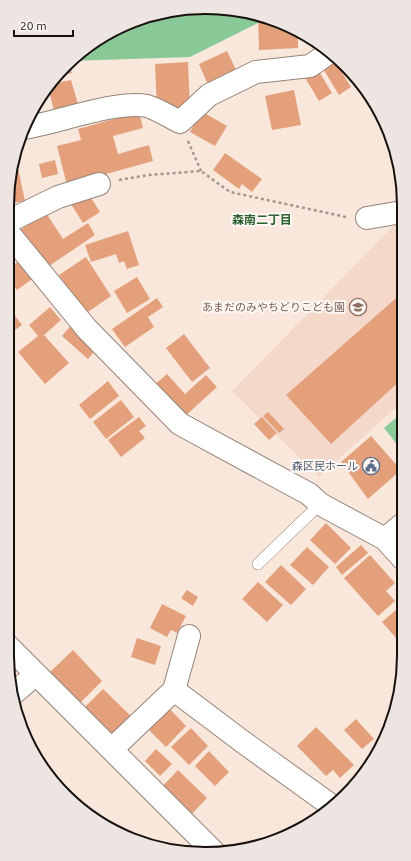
<svg xmlns="http://www.w3.org/2000/svg" width="411" height="861" viewBox="0 0 411 861" font-family="Ubuntu,'Noto Sans JP',sans-serif">
<style>
.built{fill:#f4d9cb}
.green{fill:#8bca99}
.forest{fill:#89c897}
.building{fill:#e4a07b}
.lines{fill:none;stroke-linecap:round;stroke-linejoin:round}
.lane-casing{stroke:#948379;stroke-width:12}
.street-casing{stroke:#948379;stroke-width:24}
.path{stroke:#a4968e;stroke-width:2.5;stroke-dasharray:3 3;stroke-linecap:butt}
.lane{stroke:#fff;stroke-width:11}
.street{stroke:#fff;stroke-width:22}
.labels{text-anchor:middle;stroke-width:4;stroke-linejoin:round;paint-order:stroke}
.education-label{font-size:11px;fill:#785e54;stroke:#fff7f3;text-anchor:end}
.service-label{font-size:11px;fill:#4e5e75;stroke:#fff7f3;text-anchor:end}
.neighbourhood-label{font-size:12px;font-weight:bold;fill:#2a622f;stroke:#fff7f3}
.rim{fill:none;stroke:#17110e;stroke-width:2}
</style>
<rect width="100%" height="100%" fill="#fae7dc"/>
<!-- built -->
<path class="built" d="M 402,223 L 403,401 L 319,477 L 232,391 L 395,224 Z"/>
<!-- green -->
<path class="green" d="M 403,412 L 403,452 L 384,428 Z"/>
<!-- forest -->
<path class="forest" d="M 206,7 L 266,19 L 190,57 L 71,61 L 130,22 Z"/>
<!-- building -->
<path class="building" d="M 258,18 L 282,22 L 298,31 L 298,48 L 259,50 Z
M 227,51 L 238,74 L 209,87 L 199,64 Z
M 334,60 L 351,87 L 339,95 L 322,67 Z
M 69,62 L 72,73 L 58,76 L 65,65 Z
M 188,62 L 190,108 L 157,109 L 155,64 Z
M 317,68 L 332,93 L 319,101 L 304,76 Z
M 71,80 L 78,104 L 54,111 L 49,90 L 52,84 Z
M 294,90 L 301,125 L 272,130 L 265,96 Z
M 201,111 L 227,126 L 215,146 L 190,132 Z
M 139,112 L 143,128 L 113,136 L 118,154 L 149,145 L 153,161 L 67,185 L 57,146 L 81,140 L 78,129 Z
M 225,153 L 262,179 L 252,192 L 242,184 L 239,189 L 213,170 Z
M 16,159 L 25,201 L 7,204 Z
M 55,160 L 58,174 L 42,178 L 39,164 Z
M 86,190 L 100,212 L 83,223 L 69,201 Z
M 46,213 L 63,239 L 88,223 L 95,235 L 46,268 L 20,230 Z
M 128,231 L 139,265 L 127,269 L 124,261 L 119,263 L 116,254 L 91,262 L 85,245 Z
M 86,257 L 111,296 L 85,314 L 59,275 Z
M 19,261 L 32,279 L 17,290 L 7,276 L 7,270 Z
M 137,277 L 150,299 L 127,313 L 114,291 Z
M 403,292 L 403,378 L 331,444 L 286,395 Z
M 157,298 L 163,307 L 148,317 L 154,327 L 125,347 L 112,329 Z
M 7,305 L 22,325 L 7,336 Z
M 50,307 L 61,320 L 44,335 L 69,363 L 45,384 L 18,352 L 38,336 L 29,325 Z
M 73,323 L 99,346 L 88,359 L 62,336 Z
M 184,334 L 210,368 L 192,382 L 166,348 Z
M 167,374 L 185,394 L 206,375 L 217,387 L 182,419 L 153,386 Z
M 108,381 L 119,396 L 90,419 L 79,405 Z
M 121,400 L 134,417 L 106,439 L 93,422 Z
M 268,412 L 284,429 L 279,433 L 263,416 Z
M 139,417 L 146,426 L 139,431 L 145,438 L 121,457 L 108,440 Z
M 262,417 L 277,433 L 269,440 L 254,424 Z
M 371,436 L 401,470 L 368,499 L 341,462 Z
M 326,523 L 351,548 L 335,564 L 310,540 Z
M 361,545 L 368,553 L 342,575 L 336,567 Z
M 307,547 L 329,567 L 313,585 L 290,565 Z
M 370,555 L 395,583 L 386,591 L 395,601 L 378,616 L 344,578 Z
M 281,565 L 306,589 L 291,605 L 265,582 Z
M 258,582 L 283,605 L 267,622 L 242,599 Z
M 187,590 L 198,597 L 193,606 L 181,598 Z
M 404,603 L 404,647 L 382,622 Z
M 162,604 L 186,616 L 177,633 L 171,630 L 167,637 L 150,628 Z
M 137,638 L 161,646 L 155,665 L 131,657 Z
M 73,650 L 102,681 L 80,703 L 50,672 Z
M 103,689 L 133,718 L 112,739 L 82,710 Z
M 166,705 L 186,726 L 166,747 L 145,726 Z
M 356,719 L 374,739 L 362,749 L 344,730 Z
M 316,727 L 354,765 L 340,778 L 333,770 L 326,776 L 297,746 Z
M 191,728 L 208,746 L 189,765 L 171,747 Z
M 156,749 L 172,764 L 160,776 L 145,761 Z
M 37,751 L 47,762 L 42,766 L 35,752 Z
M 209,751 L 229,772 L 215,786 L 195,766 Z
M 178,770 L 207,798 L 188,818 L 159,790 Z"/>
<g class="lines">
<defs>
<path id="lane" d="M 258,564 L 320,504"/>
<path id="street" d="M 23,128 C 57,123 116,100 147,106 C 157,109 170,117 180,122 L 209,95 L 256,72 L 310,66 L 330,52
M 367,218 L 402,212
M 7,222 L 58,197 L 99,184
M 7,231 L 87,329 L 180,424 L 309,494 L 320,504 L 385,539 L 404,560
M 385,539 L 404,523
M 7,645 L 214,852
M 174,690 L 243,742 L 332,806
M 13,694 L 36,674
M 112,749 L 174,690 L 189,636"/>
</defs>
<!-- lane casing -->
<use href="#lane" class="lane-casing"/>
<!-- street casing -->
<use href="#street" class="street-casing"/>
<!-- path -->
<path class="path" d="M 188,141 L 201,171
M 119,180 L 149,175 L 201,171 L 230,192 L 346,217"/>
<!-- lane -->
<use href="#lane" class="lane"/>
<!-- street -->
<use href="#street" class="street"/>
</g>
<!-- icons -->
<defs>
<symbol id="school-ring" viewBox="-11 -11 22 22"><circle r="9.5" fill="#fff7f3" stroke="#8d6e63" stroke-width="1.5"/><path d="M0-5L7-2L0 1L-7-2ZM-4 1L0 2.5L4 1V4Q0 6-4 4Z" fill="#8d6e63"/></symbol>
<symbol id="civic-ring" viewBox="-11 -11 22 22"><circle r="9.5" fill="#fff7f3" stroke="#5c6f8a" stroke-width="1.5"/><path d="M-.6-6.5H3V-4.5H.6V-3L4-1V1h2V6H-6V1h2V-1L-.6-3ZM-1.2 2.5V6h2.4V2.5Z" fill="#5c6f8a"/></symbol>
</defs>
<g fill-rule="evenodd">
<use href="#school-ring" x="348" y="297" width="20" height="20"/>
<use href="#civic-ring" x="361" y="456" width="20" height="20"/>
</g>
<g class="labels">
<!-- education labels -->
<g class="education-label">
<text x="345" y="311">あまだのみやちどりこども園</text>
</g>
<!-- service labels -->
<g class="service-label">
<text x="358" y="470">森区民ホール</text>
</g>
<!-- neighbourhood labels -->
<g class="neighbourhood-label">
<text x="262" y="224">森南二丁目</text>
</g>
</g>
<!-- crop -->
<path d="M0 0H411V861H0ZM205 14H206A191 191 0 0 1 397 205V656A191 191 0 0 1 206 847H205A191 191 0 0 1 14 656V205A191 191 0 0 1 205 14Z" fill="#ece5e1" fill-rule="evenodd"/>
<path class="rim" d="M205 14H206A191 191 0 0 1 397 205V656A191 191 0 0 1 206 847H205A191 191 0 0 1 14 656V205A191 191 0 0 1 205 14Z"/>
<!-- scale -->
<path d="M14 30v6h59v-6" fill="none" stroke="#17110e" stroke-width="2"/>
<text x="20" y="30" font-size="12" fill="#17110e" stroke="#fff7f3" stroke-width="3" paint-order="stroke">20 m</text>
</svg>
